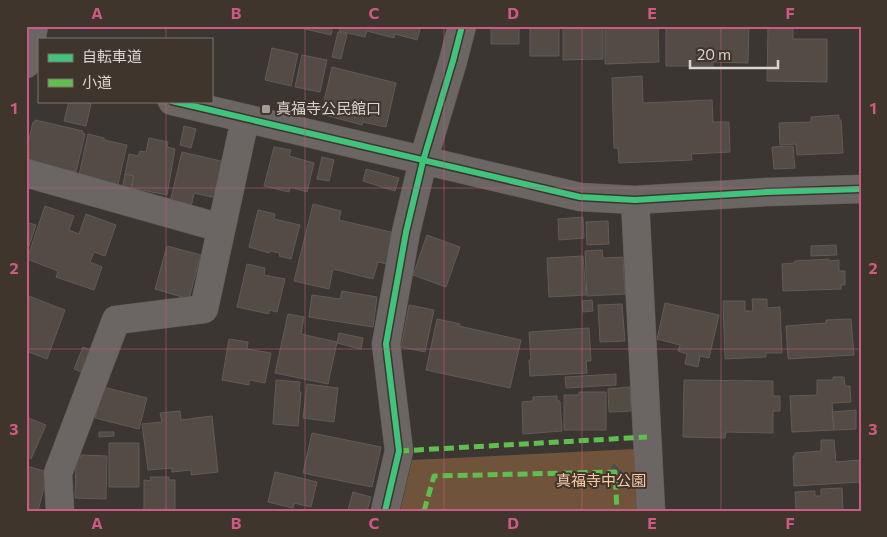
<svg xmlns="http://www.w3.org/2000/svg" width="887" height="537" viewBox="0 0 887 537" font-family="Commissioner,'Noto Sans JP',sans-serif">
<style>
.green{fill:#6f533b}
.building{fill:#534b44;stroke:#605b57}
.lines{fill:none;stroke-linecap:round;stroke-linejoin:round}
.street-casing{stroke:#5a5551;stroke-width:29}
.street{stroke:#6b6663;stroke-width:28}
.quiet{stroke:#5fbe4e;stroke-width:5;stroke-dasharray:10 5;stroke-linecap:butt}
.cycleway-casing{stroke:#3f352d;stroke-width:9}
.cycleway{stroke:#40c37c;stroke-width:6}
.grid{fill:none;stroke:#cb5a84;stroke-width:1;stroke-opacity:0.55}
.poi-dot{fill:#a39d98;stroke:#3f352d;stroke-width:2}
.labels{text-anchor:middle;stroke-width:4;stroke-linejoin:round;paint-order:stroke}
.poi-label{font-size:15px;fill:#dbd4cf;stroke:#3f352d;text-anchor:start}
.park-label{font-size:15px;fill:#f7caa1;stroke:#3f352d}
.neatline{fill:none;stroke:#cb5a84;stroke-width:2}
.grid-label{font-size:16px;text-anchor:middle;font-weight:bold;fill:#cb5a84}
</style>
<rect width="100%" height="100%" fill="#3b3631"/>
<!-- green -->
<path class="green" d="M 634,449 L 637,511 L 400,511 L 412,460 Z"/>
<!-- building -->
<path class="building" d="M 292,26 L 333,26 L 331,35 Z
M 341,26 L 421,26 L 417,40 L 395,34 L 394,38 L 367,31 L 365,37 L 339,31 Z
M 491,26 L 519,26 L 519,44 L 491,44 Z
M 530,26 L 559,26 L 559,56 L 530,56 Z
M 603,26 L 603,59 L 563,60 L 563,27 Z
M 605,26 L 658,26 L 659,62 L 605,64 Z
M 666,26 L 749,26 L 748,63 L 713,62 L 713,66 L 666,66 Z
M 768,27 L 793,27 L 793,39 L 827,39 L 827,82 L 767,81 Z
M 338,32 L 347,34 L 341,59 L 332,57 Z
M 272,48 L 298,54 L 291,86 L 265,80 Z
M 302,55 L 327,60 L 320,92 L 295,87 Z
M 332,67 L 396,83 L 386,127 L 363,122 L 362,125 L 321,114 Z
M 642,76 L 643,103 L 712,100 L 713,122 L 729,122 L 730,152 L 691,154 L 692,160 L 619,163 L 618,148 L 614,148 L 612,78 Z
M 69,101 L 81,101 L 91,104 L 86,126 L 64,121 Z
M 839,115 L 839,120 L 841,120 L 843,153 L 797,155 L 796,144 L 780,145 L 779,123 L 811,122 L 811,117 Z
M 35,120 L 83,131 L 82,133 L 85,134 L 76,172 L 26,161 L 28,148 L 26,138 L 29,139 L 33,122 L 35,123 Z
M 184,126 L 196,129 L 191,148 L 180,145 Z
M 88,134 L 104,138 L 104,140 L 127,145 L 118,184 L 79,175 Z
M 149,138 L 168,142 L 167,147 L 175,149 L 167,195 L 131,188 L 134,176 L 125,174 L 129,154 L 138,156 L 140,151 L 146,152 Z
M 793,146 L 795,168 L 774,169 L 772,147 Z
M 274,147 L 291,150 L 289,156 L 314,163 L 307,192 L 290,187 L 289,192 L 264,186 Z
M 182,152 L 225,162 L 216,198 L 194,193 L 191,207 L 170,202 Z
M 322,157 L 334,160 L 329,181 L 317,179 Z
M 366,169 L 399,178 L 395,191 L 363,181 Z
M 125,174 L 134,176 L 131,190 L 122,189 Z
M 313,204 L 341,211 L 339,220 L 395,233 L 387,264 L 378,262 L 373,279 L 333,269 L 329,289 L 294,281 Z
M 45,206 L 74,216 L 69,230 L 79,234 L 86,214 L 116,225 L 105,256 L 94,252 L 90,262 L 102,267 L 94,290 L 56,277 L 58,271 L 27,259 Z
M 258,210 L 275,214 L 274,219 L 300,225 L 291,259 L 279,256 L 280,253 L 270,251 L 269,253 L 249,247 Z
M 583,217 L 584,238 L 559,240 L 558,219 Z
M 608,221 L 609,244 L 587,245 L 586,222 Z
M 26,222 L 36,225 L 26,255 Z
M 427,235 L 460,247 L 446,287 L 413,275 Z
M 836,245 L 837,255 L 811,256 L 811,246 Z
M 167,246 L 201,255 L 189,299 L 155,289 Z
M 602,250 L 603,258 L 623,257 L 625,294 L 587,296 L 585,251 Z
M 583,256 L 586,295 L 549,297 L 547,258 Z
M 829,259 L 829,261 L 839,260 L 839,271 L 845,271 L 845,285 L 841,285 L 841,289 L 783,291 L 782,264 L 794,263 L 795,261 Z
M 247,264 L 265,268 L 264,275 L 285,279 L 277,312 L 269,310 L 269,314 L 237,307 Z
M 342,291 L 377,297 L 373,327 L 309,317 L 312,295 L 340,299 Z
M 26,295 L 65,310 L 47,359 L 26,351 Z
M 752,299 L 767,299 L 767,308 L 780,307 L 782,353 L 766,353 L 766,357 L 725,359 L 723,301 L 745,301 L 745,311 L 753,311 Z
M 592,300 L 593,311 L 583,312 L 582,301 Z
M 665,303 L 719,315 L 709,358 L 700,356 L 698,367 L 685,364 L 687,354 L 678,351 L 680,345 L 657,339 Z
M 622,304 L 625,341 L 600,342 L 598,305 Z
M 409,305 L 434,310 L 425,352 L 401,347 Z
M 288,314 L 304,317 L 301,334 L 337,342 L 328,384 L 275,373 Z
M 437,319 L 460,324 L 459,326 L 521,340 L 510,388 L 426,370 Z
M 851,319 L 854,355 L 788,359 L 786,326 L 826,323 L 826,320 Z
M 589,328 L 591,361 L 586,361 L 587,373 L 530,376 L 529,360 L 531,360 L 529,332 Z
M 339,333 L 363,338 L 361,349 L 337,343 Z
M 229,339 L 248,342 L 247,349 L 271,353 L 265,383 L 249,380 L 249,385 L 222,380 Z
M 83,347 L 93,351 L 84,373 L 74,369 Z
M 616,374 L 616,385 L 566,388 L 565,377 Z
M 833,377 L 844,377 L 845,386 L 850,386 L 851,402 L 832,403 L 834,430 L 792,432 L 790,396 L 817,395 L 817,380 L 833,380 Z
M 276,380 L 300,382 L 299,392 L 301,392 L 298,426 L 273,424 Z
M 684,380 L 773,381 L 773,396 L 780,396 L 780,411 L 773,411 L 773,433 L 726,432 L 725,438 L 683,437 Z
M 307,384 L 338,388 L 334,422 L 303,418 Z
M 103,387 L 147,398 L 139,429 L 95,418 Z
M 630,387 L 631,411 L 609,412 L 608,389 Z
M 579,392 L 606,392 L 606,430 L 564,430 L 564,395 L 579,395 Z
M 557,396 L 557,401 L 560,401 L 562,431 L 523,434 L 522,402 L 533,401 L 533,397 Z
M 856,410 L 856,429 L 834,430 L 832,412 Z
M 180,411 L 181,420 L 212,416 L 218,472 L 191,475 L 191,470 L 172,472 L 172,468 L 148,470 L 142,424 L 162,422 L 160,413 Z
M 26,417 L 46,425 L 31,459 L 26,456 Z
M 99,432 L 114,432 L 114,436 L 99,437 Z
M 312,433 L 381,447 L 372,487 L 303,473 Z
M 821,440 L 834,440 L 836,462 L 860,460 L 861,482 L 794,486 L 793,456 L 795,456 L 795,453 L 821,451 Z
M 109,443 L 139,443 L 139,487 L 109,487 Z
M 81,455 L 107,456 L 106,499 L 75,498 L 76,456 L 81,457 Z
M 614,463 L 623,472 L 615,480 L 606,473 Z
M 26,466 L 48,472 L 38,511 L 26,511 Z
M 275,472 L 317,482 L 311,507 L 294,503 L 293,508 L 268,502 Z
M 150,477 L 169,477 L 169,480 L 175,480 L 175,511 L 144,511 L 144,480 L 151,481 Z
M 842,488 L 843,510 L 855,511 L 796,511 L 795,492 L 815,491 L 815,496 L 821,496 L 821,489 Z
M 353,492 L 371,497 L 367,511 L 348,510 Z"/>
<g class="lines">
<defs>
<path id="street" d="M 26,64 L 34,26
M 172,101 L 580,197 L 635,200 L 767,192 L 861,189
M 26,173 L 221,228
M 635,200 L 651,511
M 60,511 L 58,473 L 116,320 L 204,309 L 245,119
M 385,511 L 399,451 L 386,344 L 406,232 L 423,161 L 453,61 L 462,26"/>
</defs>
<!-- street casing -->
<use href="#street" class="street-casing"/>
<!-- street -->
<use href="#street" class="street"/>
<!-- quiet -->
<path class="quiet" d="M 399,451 L 647,437
M 424,511 L 434,476 L 615,472 L 617,511"/>
<defs>
<path id="cycleway" d="M 172,101 L 580,197 L 635,200 L 767,192 L 861,189
M 385,511 L 399,451 L 386,344 L 406,232 L 423,161 L 453,61 L 462,26"/>
</defs>
<!-- cycleway casing -->
<use href="#cycleway" class="cycleway-casing"/>
<!-- cycleway -->
<use href="#cycleway" class="cycleway"/>
</g>
<!-- grid -->
<path class="grid" d="M 166,26 L 166,39M 305,26 L 305,511M 444,26 L 444,511M 582,26 L 582,511M 721,26 L 721,511M 166,101 L 166,511M 26,188 L 861,188M 26,349 L 861,349"/>
<!-- markers -->
<rect class="poi-dot" x="261" y="104" width="10" height="10" rx="2.5"/>
<g class="labels">
<!-- poi labels -->
<g class="poi-label">
<text x="276" y="114">真福寺公民館口</text>
</g>
<!-- park labels -->
<g class="park-label">
<text x="601" y="486">真福寺中公園</text>
</g>
</g>
<!-- border -->
<rect width="887" height="537" fill="none" stroke="#3f352d" stroke-width="55"/>
<!-- legend -->
<rect x="38" y="38" width="175" height="65" fill="#3f352d" stroke="#7d756e"/>
<rect x="48" y="54" width="25" height="8" fill="#40c37c" stroke="#7d756e"/>
<text x="82" y="62" font-size="15" fill="#dbd4cf">自転車道</text>
<rect x="48" y="79" width="25" height="8" fill="#5fbe4e" stroke="#7d756e"/>
<text x="82" y="88" font-size="15" fill="#dbd4cf">小道</text>
<!-- scale -->
<path d="M690 60v8h88v-8" fill="none" stroke="#dbd4cf" stroke-width="2.5"/>
<text x="697" y="60" font-size="15" fill="#dbd4cf" stroke="#3f352d" stroke-width="4" paint-order="stroke">20 m</text>
<rect x="28" y="28" width="832" height="482" class="neatline"/>
<g class="grid-label">
<text x="97" y="19">A</text>
<text x="236" y="19">B</text>
<text x="374" y="19">C</text>
<text x="513" y="19">D</text>
<text x="652" y="19">E</text>
<text x="790" y="19">F</text>
<text x="14" y="114">1</text>
<text x="873" y="114">1</text>
<text x="14" y="274">2</text>
<text x="873" y="274">2</text>
<text x="14" y="435">3</text>
<text x="873" y="435">3</text>
<text x="97" y="529">A</text>
<text x="236" y="529">B</text>
<text x="374" y="529">C</text>
<text x="513" y="529">D</text>
<text x="652" y="529">E</text>
<text x="790" y="529">F</text>
</g>
</svg>
